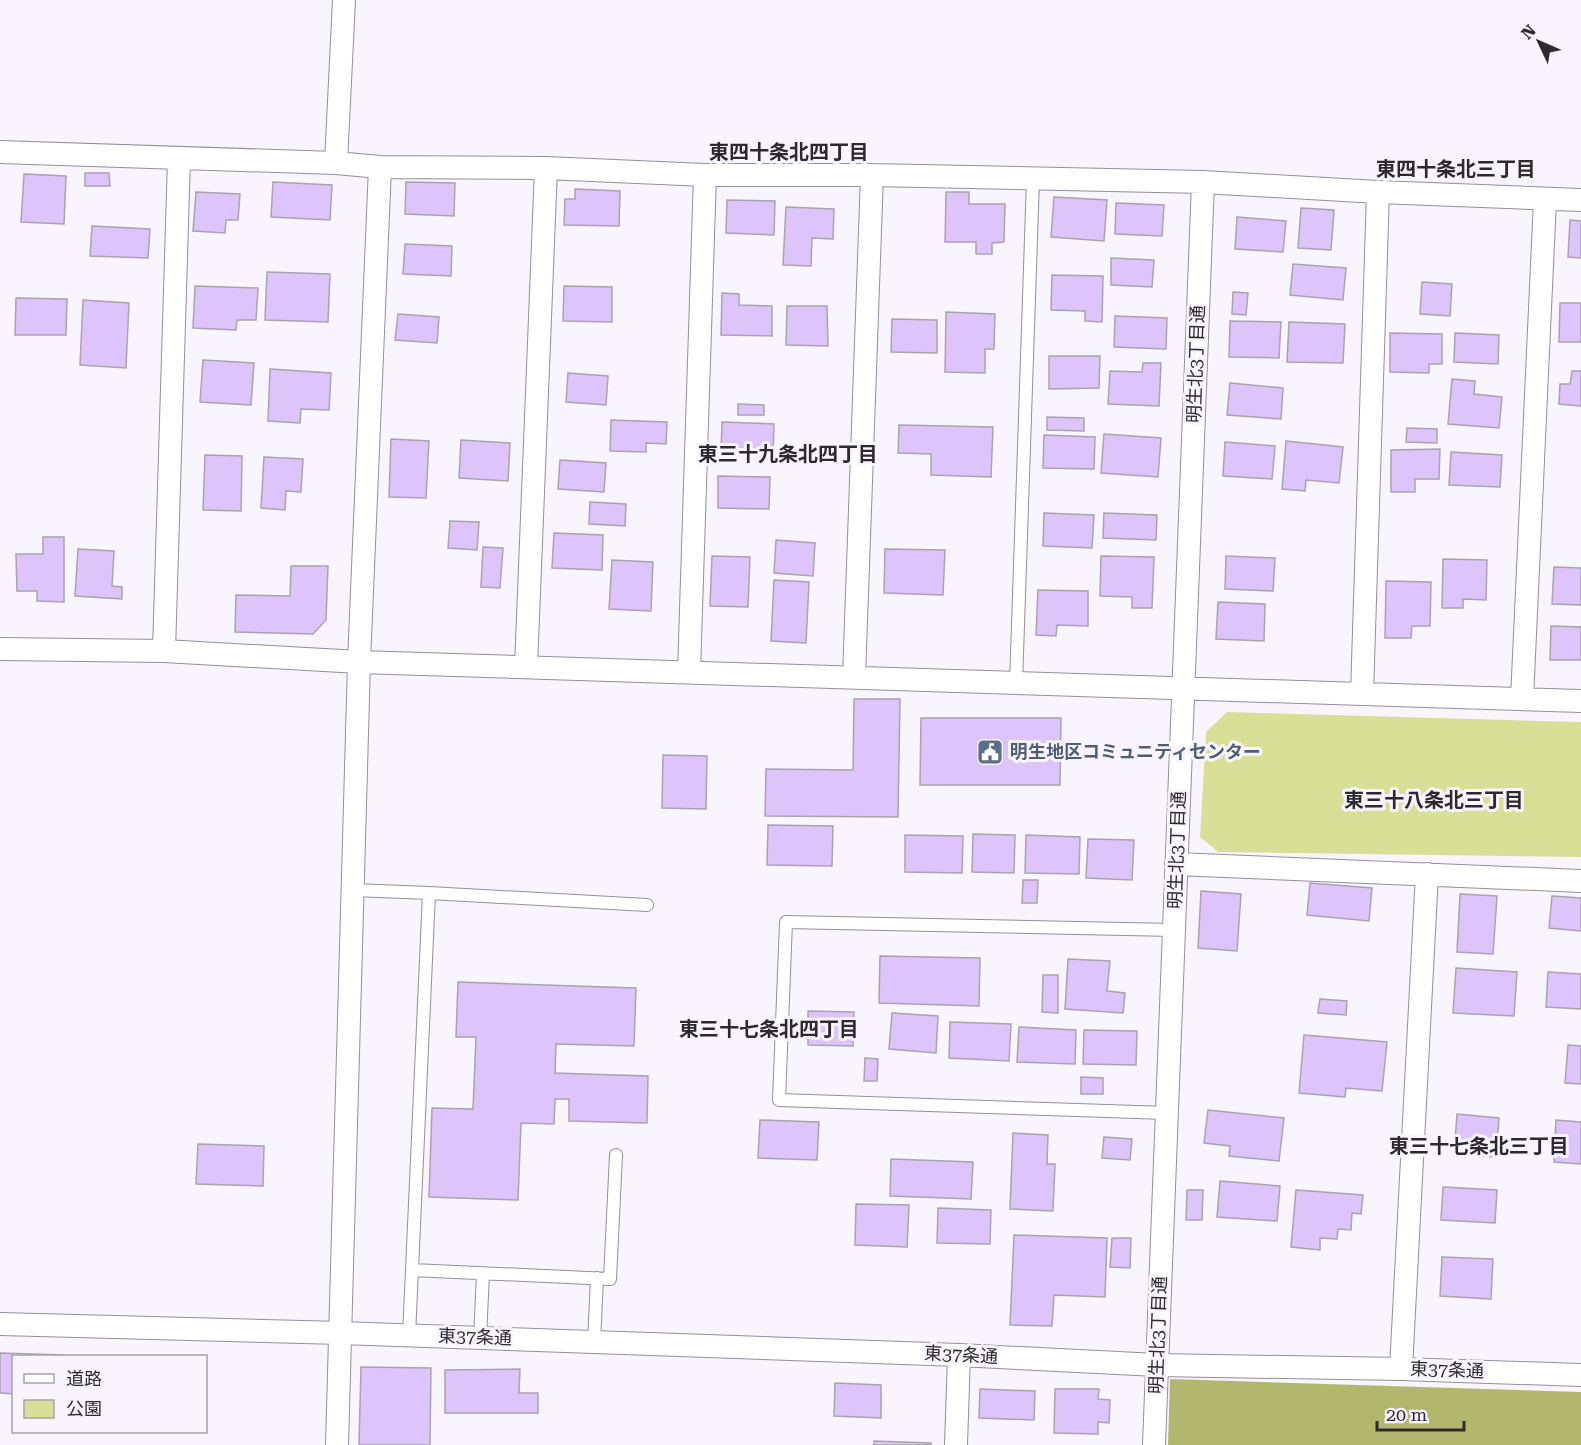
<svg xmlns="http://www.w3.org/2000/svg" width="1581" height="1445" viewBox="0 0 1581 1445" font-family="'Roboto Serif','Noto Sans JP',serif">
<style>
.green{fill:#d8e098}
.forest{fill:#b1b86e}
.building{fill:#ddc4fa;stroke:#a9a3b1;stroke-width:1.5}
.lines{fill:none;stroke-linecap:round;stroke-linejoin:round}
.service-casing{stroke:#948e9c;stroke-width:14}
.minor-casing{stroke:#948e9c;stroke-width:24}
.service{stroke:#fff;stroke-width:12}
.minor{stroke:#fff;stroke-width:22}
.labels{text-anchor:middle;stroke-width:6;stroke-linejoin:round;paint-order:stroke}
.street-label{font-size:18px;fill:#2c292f;stroke:#f9f5fe}
.service-label{font-size:18px;font-weight:bold;fill:#4e5e75;stroke:#f9f5fe;text-anchor:start}
.neighbourhood-label{font-size:20px;font-weight:bold;fill:#2c292f;stroke:#f9f5fe}
</style>
<rect width="100%" height="100%" fill="#f9f5fe"/>
<!-- green -->
<path class="green" d="M 1227,712 L 1581,722 L 1581,857 L 1218,852 L 1200,837 L 1206,732 Z"/>
<!-- forest -->
<path class="forest" d="M 1170,1379 L 1581,1392 L 1581,1445 L 1168,1445 Z"/>
<!-- building -->
<path class="building" d="M 85,173 L 109,173 L 110,186 L 85,186 Z
M 24,174 L 66,176 L 64,224 L 21,222 Z
M 273,182 L 332,185 L 330,220 L 271,217 Z
M 406,182 L 455,183 L 454,216 L 405,214 Z
M 575,189 L 620,191 L 619,226 L 564,225 L 565,199 L 575,199 Z
M 196,192 L 240,194 L 238,220 L 226,220 L 225,233 L 193,231 Z
M 946,192 L 969,192 L 969,204 L 1005,204 L 1004,242 L 992,243 L 992,254 L 976,254 L 976,242 L 945,242 Z
M 1054,197 L 1107,200 L 1104,241 L 1051,237 Z
M 727,200 L 775,201 L 774,235 L 726,233 Z
M 1116,203 L 1164,205 L 1162,236 L 1115,234 Z
M 786,207 L 834,209 L 833,239 L 812,238 L 811,266 L 783,265 Z
M 1301,208 L 1334,210 L 1331,250 L 1298,248 Z
M 1237,217 L 1286,221 L 1283,252 L 1235,249 Z
M 1570,220 L 1581,221 L 1581,258 L 1568,257 Z
M 92,226 L 150,229 L 148,258 L 90,256 Z
M 405,244 L 452,246 L 451,276 L 403,274 Z
M 1111,258 L 1154,260 L 1152,287 L 1111,285 Z
M 1293,264 L 1346,268 L 1343,300 L 1290,295 Z
M 267,272 L 330,274 L 328,322 L 265,320 Z
M 1052,275 L 1103,276 L 1102,322 L 1085,321 L 1085,311 L 1051,310 Z
M 1422,282 L 1452,284 L 1450,316 L 1420,314 Z
M 195,286 L 258,288 L 256,320 L 237,320 L 236,330 L 193,328 Z
M 564,286 L 612,287 L 612,322 L 563,321 Z
M 1233,292 L 1248,293 L 1246,315 L 1232,314 Z
M 722,293 L 739,294 L 739,305 L 772,306 L 772,336 L 721,335 Z
M 16,298 L 67,299 L 66,335 L 15,335 Z
M 83,300 L 129,303 L 126,368 L 80,365 Z
M 1560,303 L 1581,303 L 1581,342 L 1559,342 Z
M 787,306 L 827,306 L 828,346 L 786,345 Z
M 946,312 L 995,314 L 994,349 L 985,349 L 985,373 L 945,372 Z
M 398,314 L 439,317 L 437,343 L 395,340 Z
M 1115,316 L 1167,318 L 1166,349 L 1114,347 Z
M 892,319 L 937,320 L 937,353 L 891,352 Z
M 1230,321 L 1281,322 L 1279,358 L 1229,357 Z
M 1289,322 L 1345,324 L 1343,363 L 1287,362 Z
M 1390,333 L 1442,334 L 1442,364 L 1429,364 L 1429,373 L 1390,372 Z
M 1455,333 L 1499,335 L 1498,364 L 1454,362 Z
M 1049,356 L 1100,356 L 1099,388 L 1049,389 Z
M 203,360 L 254,363 L 251,405 L 200,402 Z
M 1143,363 L 1161,363 L 1159,406 L 1108,404 L 1110,371 L 1142,372 Z
M 270,369 L 331,373 L 329,410 L 301,409 L 300,423 L 268,421 Z
M 1572,371 L 1581,371 L 1581,406 L 1559,404 L 1560,384 L 1570,384 Z
M 568,373 L 608,376 L 606,405 L 566,402 Z
M 1452,379 L 1475,381 L 1474,394 L 1502,397 L 1499,428 L 1448,424 Z
M 1230,383 L 1283,388 L 1281,419 L 1227,415 Z
M 738,404 L 764,405 L 764,415 L 738,415 Z
M 1047,417 L 1084,418 L 1084,431 L 1047,430 Z
M 611,420 L 667,422 L 666,444 L 646,443 L 646,452 L 610,451 Z
M 722,422 L 774,424 L 773,453 L 721,451 Z
M 899,425 L 993,427 L 991,477 L 931,475 L 931,454 L 898,453 Z
M 1407,428 L 1437,429 L 1437,443 L 1406,442 Z
M 1104,434 L 1161,438 L 1158,477 L 1101,473 Z
M 1044,435 L 1095,437 L 1094,469 L 1043,468 Z
M 391,439 L 429,441 L 426,498 L 389,497 Z
M 461,440 L 510,443 L 508,481 L 459,478 Z
M 1286,441 L 1343,447 L 1339,483 L 1306,480 L 1305,491 L 1282,489 Z
M 1225,442 L 1275,446 L 1272,479 L 1223,476 Z
M 1440,449 L 1439,479 L 1415,479 L 1415,492 L 1391,492 L 1391,450 Z
M 1451,452 L 1502,455 L 1500,487 L 1449,485 Z
M 205,455 L 242,456 L 241,511 L 203,510 Z
M 264,457 L 303,459 L 301,492 L 286,491 L 285,510 L 261,508 Z
M 560,460 L 606,463 L 604,492 L 558,489 Z
M 718,476 L 770,477 L 769,509 L 718,508 Z
M 590,502 L 626,504 L 625,526 L 589,524 Z
M 1044,513 L 1094,515 L 1092,548 L 1043,546 Z
M 1104,513 L 1157,515 L 1156,540 L 1103,538 Z
M 450,521 L 479,522 L 477,550 L 448,548 Z
M 554,533 L 603,535 L 602,570 L 552,568 Z
M 43,537 L 64,537 L 64,602 L 37,601 L 37,591 L 17,591 L 16,554 L 43,554 Z
M 776,540 L 815,543 L 813,576 L 774,573 Z
M 483,547 L 503,548 L 500,588 L 481,587 Z
M 78,549 L 114,551 L 112,586 L 122,587 L 122,599 L 75,596 Z
M 885,549 L 945,550 L 943,595 L 884,593 Z
M 712,556 L 750,557 L 748,607 L 710,606 Z
M 1101,556 L 1154,557 L 1152,608 L 1132,608 L 1132,597 L 1100,596 Z
M 1226,556 L 1275,558 L 1273,591 L 1225,589 Z
M 1443,559 L 1487,560 L 1486,600 L 1463,599 L 1463,608 L 1442,608 Z
M 612,560 L 653,562 L 651,611 L 609,609 Z
M 291,566 L 328,566 L 326,620 L 313,634 L 235,632 L 236,595 L 290,596 Z
M 1554,567 L 1581,568 L 1581,605 L 1552,604 Z
M 774,580 L 809,582 L 806,643 L 771,641 Z
M 1386,581 L 1431,582 L 1430,626 L 1412,626 L 1411,638 L 1385,638 Z
M 1038,590 L 1088,591 L 1088,626 L 1057,625 L 1056,636 L 1036,635 Z
M 1218,602 L 1265,604 L 1264,641 L 1216,639 Z
M 1551,626 L 1581,627 L 1581,660 L 1550,660 Z
M 854,699 L 900,699 L 898,817 L 765,816 L 766,769 L 853,770 Z
M 921,718 L 1061,718 L 1060,785 L 920,785 Z
M 663,755 L 707,756 L 706,809 L 662,808 Z
M 768,825 L 833,826 L 832,866 L 767,865 Z
M 973,834 L 1015,835 L 1014,873 L 972,872 Z
M 905,835 L 963,836 L 962,873 L 905,872 Z
M 1026,835 L 1080,837 L 1079,874 L 1025,873 Z
M 1088,839 L 1134,840 L 1132,880 L 1086,878 Z
M 1023,880 L 1038,880 L 1037,903 L 1022,903 Z
M 1310,883 L 1372,888 L 1369,921 L 1307,915 Z
M 1201,891 L 1241,894 L 1237,951 L 1198,948 Z
M 1460,894 L 1497,896 L 1493,954 L 1457,952 Z
M 1552,896 L 1581,898 L 1581,931 L 1549,928 Z
M 880,956 L 980,958 L 979,1006 L 879,1003 Z
M 1068,959 L 1110,961 L 1107,991 L 1125,993 L 1123,1013 L 1065,1009 Z
M 1456,968 L 1517,972 L 1514,1016 L 1453,1013 Z
M 1548,972 L 1581,974 L 1581,1009 L 1546,1007 Z
M 1043,975 L 1058,975 L 1058,1013 L 1042,1012 Z
M 458,982 L 636,988 L 634,1046 L 556,1044 L 555,1073 L 648,1076 L 647,1123 L 569,1121 L 569,1099 L 555,1099 L 554,1124 L 521,1123 L 518,1200 L 429,1197 L 432,1108 L 473,1109 L 476,1037 L 456,1037 Z
M 1320,999 L 1347,1001 L 1346,1015 L 1318,1013 Z
M 808,1011 L 854,1012 L 853,1046 L 808,1045 Z
M 892,1013 L 938,1016 L 936,1053 L 889,1049 Z
M 950,1022 L 1011,1024 L 1009,1061 L 949,1058 Z
M 1019,1027 L 1076,1030 L 1075,1064 L 1017,1062 Z
M 1084,1030 L 1137,1031 L 1136,1065 L 1083,1064 Z
M 1304,1035 L 1387,1042 L 1382,1091 L 1346,1088 L 1345,1097 L 1299,1093 Z
M 1568,1045 L 1581,1046 L 1581,1084 L 1565,1083 Z
M 865,1058 L 878,1059 L 877,1081 L 864,1081 Z
M 1081,1077 L 1103,1078 L 1103,1094 L 1081,1094 Z
M 1208,1110 L 1284,1118 L 1279,1161 L 1229,1156 L 1230,1146 L 1204,1143 Z
M 1457,1114 L 1499,1118 L 1496,1157 L 1454,1154 Z
M 760,1120 L 819,1122 L 817,1160 L 758,1158 Z
M 1556,1120 L 1581,1122 L 1581,1164 L 1554,1162 Z
M 1013,1133 L 1048,1135 L 1047,1164 L 1055,1164 L 1053,1211 L 1010,1209 Z
M 1104,1137 L 1132,1139 L 1130,1160 L 1102,1158 Z
M 198,1144 L 264,1146 L 263,1186 L 196,1184 Z
M 891,1159 L 973,1162 L 971,1199 L 890,1196 Z
M 1220,1181 L 1280,1186 L 1277,1221 L 1217,1217 Z
M 1443,1187 L 1497,1190 L 1495,1223 L 1441,1220 Z
M 1187,1190 L 1203,1190 L 1202,1220 L 1186,1220 Z
M 1296,1190 L 1363,1195 L 1361,1214 L 1352,1213 L 1351,1230 L 1338,1229 L 1337,1239 L 1320,1238 L 1320,1250 L 1291,1247 Z
M 856,1204 L 909,1205 L 907,1247 L 855,1245 Z
M 938,1208 L 991,1210 L 990,1244 L 937,1243 Z
M 1014,1235 L 1107,1238 L 1105,1297 L 1054,1295 L 1052,1326 L 1010,1325 Z
M 1112,1238 L 1131,1238 L 1130,1268 L 1110,1267 Z
M 1442,1257 L 1493,1259 L 1491,1299 L 1440,1296 Z
M 0,1353 L 63,1355 L 63,1356 L 14,1356 L 14,1394 L 0,1393 Z
M 361,1367 L 431,1368 L 430,1445 L 359,1445 Z
M 520,1369 L 519,1393 L 538,1393 L 538,1413 L 445,1413 L 445,1370 Z
M 835,1383 L 881,1385 L 881,1418 L 834,1416 Z
M 980,1389 L 1035,1391 L 1034,1420 L 979,1418 Z
M 1055,1389 L 1099,1389 L 1098,1399 L 1110,1400 L 1109,1423 L 1098,1422 L 1098,1434 L 1054,1433 Z
M 874,1441 L 931,1443 L 931,1445 L 874,1445 Z"/>
<g class="lines">
<defs>
<path id="service" d="M 1016,684 L 1033,179
M 353,890 L 429,893 L 412,1270 L 610,1279 L 616,1155
M 429,893 L 647,905
M 1167,1113 L 779,1100 L 786,922 L 1174,930
M 409,1335 L 412,1270
M 480,1338 L 483,1273
M 594,1342 L 597,1278"/>
<path id="minor" d="M 0,152 L 336,163 L 380,167 L 546,168 L 705,175 L 872,175 L 1203,182 L 1378,192 L 1581,200
M 336,163 L 344,0
M 0,649 L 164,651 L 359,662 L 1581,701
M 164,651 L 179,159
M 526,667 L 546,168
M 689,672 L 705,175
M 854,677 L 872,175
M 1362,694 L 1378,192
M 1522,699 L 1545,200
M 1176,864 L 1581,881
M 0,1324 L 341,1333 L 959,1355 L 1157,1365 L 1401,1369 L 1581,1375
M 1401,1369 L 1427,874
M 337,1445 L 359,662 L 380,167
M 956,1445 L 959,1355
M 1154,1445 L 1203,182"/>
</defs>
<!-- service casing -->
<use href="#service" class="service-casing"/>
<!-- minor casing -->
<use href="#minor" class="minor-casing"/>
<!-- service -->
<use href="#service" class="service"/>
<!-- minor -->
<use href="#minor" class="minor"/>
</g>
<!-- icons -->
<defs>
<symbol id="civic-square" viewBox="-11 -11 22 22"><rect x="-9" y="-9" width="18" height="18" rx="4" fill="#5c6f8a" stroke="#f9f5fe"/><path d="M-.6-6.5H3V-4.5H.6V-3L4-1V1h2V6H-6V1h2V-1L-.6-3ZM-1.2 2.5V6h2.4V2.5Z" fill="#fff"/></symbol>
</defs>
<g fill-rule="evenodd">
<use href="#civic-square" x="975" y="737" width="30" height="30"/>
</g>
<g class="labels">
<!-- street labels -->
<g class="street-label">
<text transform="translate(1196 364) rotate(-88)" y="6">明生北3丁目通</text>
<text transform="translate(1177 850) rotate(-88)" y="6">明生北3丁目通</text>
<text transform="translate(1158 1335) rotate(-88)" y="6">明生北3丁目通</text>
<text transform="translate(475 1337) rotate(2)" y="6">東37条通</text>
<text transform="translate(961 1355) rotate(3)" y="6">東37条通</text>
<text transform="translate(1447 1370) rotate(2)" y="6">東37条通</text>
</g>
<!-- service labels -->
<g class="service-label">
<text x="1010" y="758">明生地区コミュニティセンター</text>
</g>
<!-- neighbourhood labels -->
<g class="neighbourhood-label">
<text x="789" y="159">東四十条北四丁目</text>
<text x="1456" y="176">東四十条北三丁目</text>
<text x="788" y="461">東三十九条北四丁目</text>
<text x="1434" y="807">東三十八条北三丁目</text>
<text x="769" y="1036">東三十七条北四丁目</text>
<text x="1479" y="1153">東三十七条北三丁目</text>
</g>
</g>
<!-- legend -->
<rect x="12" y="1355" width="195" height="78" fill="#f9f5fe" stroke="#a7a3ab" stroke-width="1.5"/>
<rect x="24" y="1374" width="30" height="9" fill="#ffffff" stroke="#a7a3ab" stroke-width="1.5"/>
<text x="66" y="1385" font-size="18" fill="#2c292f">道路</text>
<rect x="24" y="1400" width="30" height="18" fill="#d8e098" stroke="#a7a3ab" stroke-width="1.5"/>
<text x="66" y="1415" font-size="18" fill="#2c292f">公園</text>
<!-- north arrow -->
<g transform="translate(1539 42) rotate(314)" stroke="#f9f5fe" stroke-width="4.5" paint-order="stroke">
<path d="M0-4.5L10 22L0 15L-10 22Z" fill="#2c292f"/>
<text y="-9" font-size="16" font-weight="bold" text-anchor="middle" fill="#2c292f">N</text>
</g>
<!-- scale -->
<path d="M1377 1421v9h87v-9" fill="none" stroke="#2c292f" stroke-width="3"/>
<text x="1386" y="1421" font-size="18" fill="#2c292f" stroke="#f9f5fe" stroke-width="4.5" paint-order="stroke">20 m</text>
</svg>
